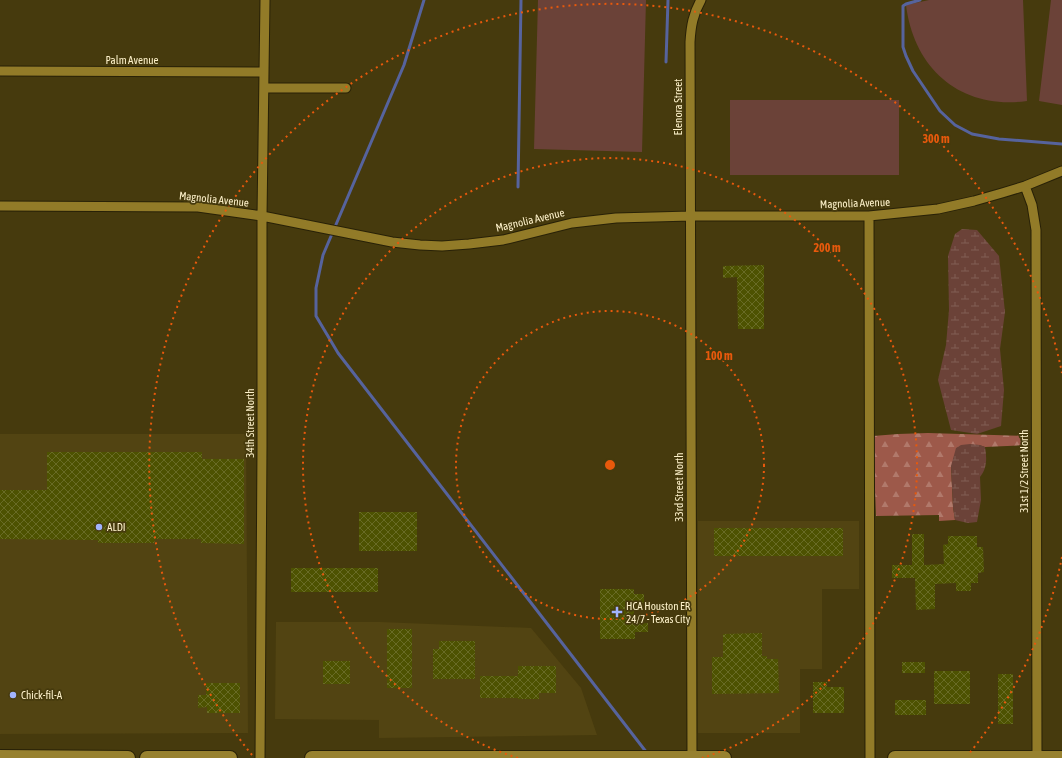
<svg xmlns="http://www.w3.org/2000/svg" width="1062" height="758" viewBox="0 0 1062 758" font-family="'Asap Condensed',sans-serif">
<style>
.built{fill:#524412}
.forest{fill:url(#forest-firs)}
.wetland{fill:url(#wetland-marsh)}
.garden{fill:#6b4238}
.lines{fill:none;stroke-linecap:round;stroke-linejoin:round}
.stream{stroke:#56639d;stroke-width:3}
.building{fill:url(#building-cross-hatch)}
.minor-casing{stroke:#282107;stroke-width:11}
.primary-casing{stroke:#282107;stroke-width:16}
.minor{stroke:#927b28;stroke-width:9}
.primary{stroke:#97812f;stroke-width:14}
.ring{fill:none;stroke:#e8590c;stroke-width:2;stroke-dasharray:2 4}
.poi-dot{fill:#a1b3fd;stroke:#463a0d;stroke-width:1.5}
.labels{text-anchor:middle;stroke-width:3.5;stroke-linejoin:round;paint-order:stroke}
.street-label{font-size:11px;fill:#fef2cb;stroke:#463a0d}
.poi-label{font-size:11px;fill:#fef2cb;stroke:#463a0d;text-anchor:start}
.centre{fill:#e8590c;stroke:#463a0d;stroke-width:2}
.ring-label{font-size:12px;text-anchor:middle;font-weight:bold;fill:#e8590c;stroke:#463a0d;stroke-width:3.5;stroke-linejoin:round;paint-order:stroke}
</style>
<defs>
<pattern id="forest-firs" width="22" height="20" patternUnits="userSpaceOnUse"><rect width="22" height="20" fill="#9d594a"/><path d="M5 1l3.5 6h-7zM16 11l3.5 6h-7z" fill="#b1796b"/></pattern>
<pattern id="wetland-marsh" width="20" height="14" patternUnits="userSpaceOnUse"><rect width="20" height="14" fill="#6b4238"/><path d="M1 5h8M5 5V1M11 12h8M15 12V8" fill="none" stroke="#815e53"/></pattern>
<pattern id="building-cross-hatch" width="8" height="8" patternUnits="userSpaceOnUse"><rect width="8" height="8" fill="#4d5201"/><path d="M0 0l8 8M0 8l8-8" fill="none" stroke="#686b25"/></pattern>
</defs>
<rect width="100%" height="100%" fill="#463a0d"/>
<!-- built -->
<path class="built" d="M 0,434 L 246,434 L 248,733 L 0,734 Z
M 698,521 L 859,521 L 859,589 L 822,589 L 822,669 L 800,669 L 800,733 L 698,733 Z
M 276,622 L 380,622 L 531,628 L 581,688 L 597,735 L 379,738 L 379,720 L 275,719 Z"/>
<!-- forest -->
<path class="forest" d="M 928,433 L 1029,436 L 1028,445 L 985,447 L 979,445 L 951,466 L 953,507 L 955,520 L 939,521 L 939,515 L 876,516 L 873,436 L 898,434 Z"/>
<!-- wetland -->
<path class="wetland" d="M 962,229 L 977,230 L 999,256 L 1005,312 L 1000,349 L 1004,390 L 1001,426 L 977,434 L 951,430 L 938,380 L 946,345 L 949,310 L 948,256 L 955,234 Z
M 970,444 L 980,445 L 985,447 C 987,458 987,469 980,477 L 981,500 L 977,522 L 968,523 L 955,520 L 953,507 L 951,466 L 956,448 L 961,445 Z"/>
<!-- garden -->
<path class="garden" d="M 538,0 L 646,0 L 642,152 L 534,149 Z
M 929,0 L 1023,0 L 1027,101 C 962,110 914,70 906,5 Z
M 1051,0 L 1062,0 L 1062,105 L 1039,101 Z
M 730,100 L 899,100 L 899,175 L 730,175 Z"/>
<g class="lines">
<!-- stream -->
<path class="stream" d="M 424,0 L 404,65 L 323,255 L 316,288 L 316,316 L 338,353 L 647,753
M 920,0 L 906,4 L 903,6 L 903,47 L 906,56 L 913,71 L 940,111 L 955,125 L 972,134 L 999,139 L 1062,144
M 666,62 L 668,0
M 518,187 L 521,0"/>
</g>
<!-- building -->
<path class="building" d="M 764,265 L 764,329 L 738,329 L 737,277 L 723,278 L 723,266 Z
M 47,452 L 202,452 L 202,459 L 244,459 L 244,544 L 201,543 L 201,539 L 155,539 L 154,543 L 98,543 L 98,540 L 0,539 L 0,490 L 47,490 Z
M 359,512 L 417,512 L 417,551 L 359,551 Z
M 714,528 L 843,528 L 843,556 L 714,556 Z
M 912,534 L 924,534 L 924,565 L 944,564 L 943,545 L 948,544 L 948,536 L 977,536 L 977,547 L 983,547 L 984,572 L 978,573 L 978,583 L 971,583 L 971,591 L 956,591 L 956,583 L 935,584 L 935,609 L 916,610 L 915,578 L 892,578 L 892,565 L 912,565 Z
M 291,568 L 378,568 L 378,592 L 291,592 Z
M 600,589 L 634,589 L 634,594 L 644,594 L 644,603 L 634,603 L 634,624 L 648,623 L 648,632 L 635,632 L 635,639 L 600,639 Z
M 387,629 L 412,629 L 412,688 L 387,688 Z
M 762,633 L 762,656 L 767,656 L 767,659 L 778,659 L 779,693 L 712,694 L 712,657 L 723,657 L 723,634 Z
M 439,641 L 475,641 L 475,679 L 433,679 L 433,649 L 439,649 Z
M 323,661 L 350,661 L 350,684 L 323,684 Z
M 902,662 L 925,662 L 925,673 L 902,673 Z
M 518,666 L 556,666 L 556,693 L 539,693 L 539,699 L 518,699 L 518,698 L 480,698 L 480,676 L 518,676 Z
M 934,671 L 970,671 L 970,704 L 934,704 Z
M 998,674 L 1013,674 L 1013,724 L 998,724 Z
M 813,682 L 827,682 L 827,687 L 844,687 L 844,713 L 813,713 Z
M 206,683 L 240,683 L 240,713 L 207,713 L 207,707 L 198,708 L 198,695 L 206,695 Z
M 895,700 L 926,700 L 926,715 L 895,715 Z"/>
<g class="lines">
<defs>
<path id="minor" d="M 0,71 L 264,72
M 264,88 L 346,88
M 1025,186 L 1032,205 L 1036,230 L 1037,758
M 0,206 L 198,207 L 262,216 L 392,242 L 420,245 L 442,246 L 469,244 L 503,240 L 572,223 L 616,218 L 691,216 L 869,216 L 938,209 L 974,201 L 1002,193 L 1025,186 L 1062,171
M 869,216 L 870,758
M 260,758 L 262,447 L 262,216 L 265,0
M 692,758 L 690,42 C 691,26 693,14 701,0"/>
<path id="primary" d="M 0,757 L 128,758
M 147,758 L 230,758
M 312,758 L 724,758
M 895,758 L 1062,758"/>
</defs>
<!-- minor casing -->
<use href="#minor" class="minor-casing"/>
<!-- primary casing -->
<use href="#primary" class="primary-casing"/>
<!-- minor -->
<use href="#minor" class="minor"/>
<!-- primary -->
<use href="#primary" class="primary"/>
</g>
<!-- distance rings -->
<g class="ring">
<circle cx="610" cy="465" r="154"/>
<path d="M518 758A307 307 0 1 1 702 758"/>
<path d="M1062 557A461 461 0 0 1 968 755M252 755A461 461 0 1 1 1062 373"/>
</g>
<!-- markers -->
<g class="poi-dot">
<circle cx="99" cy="527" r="4"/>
<path d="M615 606h4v4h4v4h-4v4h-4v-4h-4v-4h4z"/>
<circle cx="13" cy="695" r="4"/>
</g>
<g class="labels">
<!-- street labels -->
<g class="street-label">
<text x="132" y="64">Palm Avenue</text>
<text transform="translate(678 107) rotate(-90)" y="4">Elenora Street</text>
<text transform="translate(214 199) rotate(6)" y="4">Magnolia Avenue</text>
<text transform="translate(855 203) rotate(-2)" y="4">Magnolia Avenue</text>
<text transform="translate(530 220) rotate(-13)" y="4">Magnolia Avenue</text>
<text transform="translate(250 423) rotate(-90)" y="4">34th Street North</text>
<text transform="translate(1024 471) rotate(-90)" y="4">31st 1/2 Street North</text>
<text transform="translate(679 487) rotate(-90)" y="4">33rd Street North</text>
</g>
<!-- poi labels -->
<g class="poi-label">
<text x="107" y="531">ALDI</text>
<text x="626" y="610">HCA Houston ER<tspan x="626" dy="13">24/7 - Texas City</tspan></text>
<text x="21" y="699">Chick-fil-A</text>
</g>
</g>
<circle cx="610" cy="465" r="6" class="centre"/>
<g class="ring-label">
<text x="936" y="143">300 m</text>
<text x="827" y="252">200 m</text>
<text x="719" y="360">100 m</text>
</g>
</svg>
